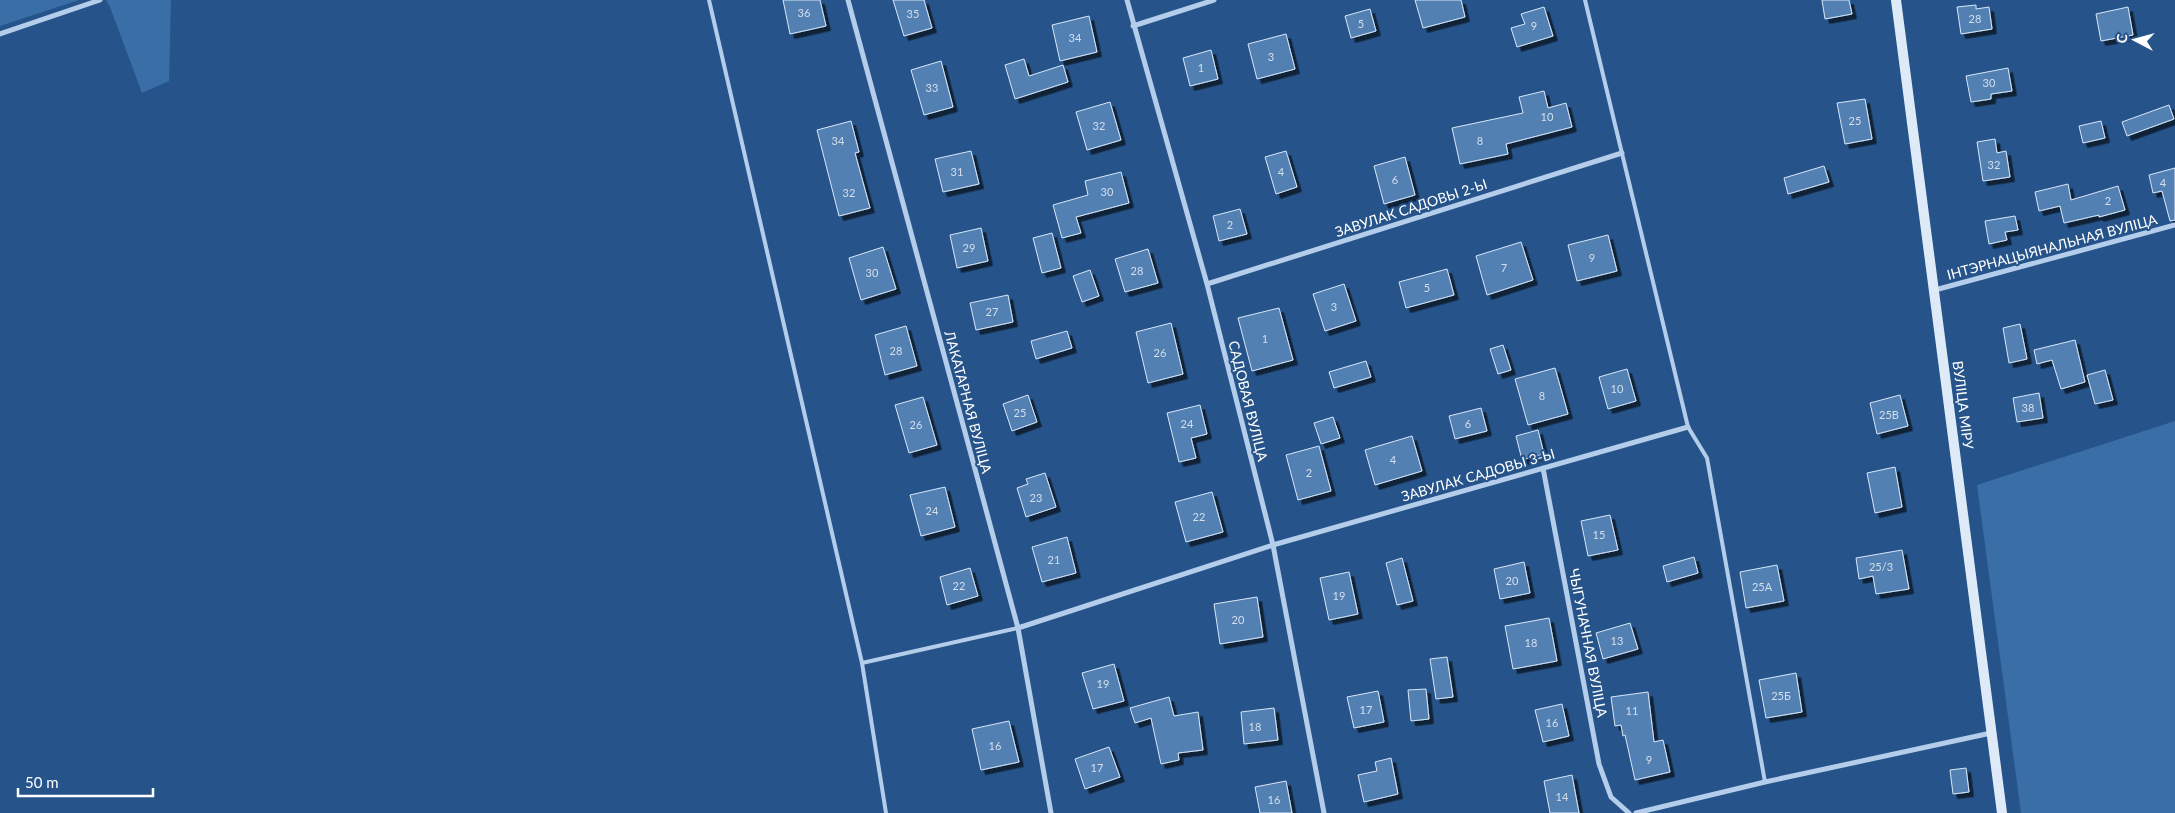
<svg xmlns="http://www.w3.org/2000/svg" width="2175" height="813" viewBox="0 0 2175 813" font-family="Lato,sans-serif">
<style>
.green{fill:#3a6ea7}
.building{fill:#5380b3;stroke:#d8e7f7;filter:url(#shadow)}
.lines{fill:none;stroke-linecap:round;stroke-linejoin:round}
.lane{stroke:#b4cdea;stroke-width:4}
.street{stroke:#b4cdea;stroke-width:5}
.secondary{stroke:#deeaf8;stroke-width:10}
.labels{text-anchor:middle;stroke-width:4;stroke-linejoin:round;paint-order:stroke}
.number-label{font-size:11px;fill:#d4dfec}
.street-label{font-size:14px;fill:#fff;stroke:#26548a}
</style>
<defs>
<filter id="shadow"><feDropShadow dx="4.5" dy="4.5" stdDeviation="0" flood-color="#0009"/></filter>
</defs>
<rect width="100%" height="100%" fill="#26548a"/>
<!-- green -->
<path class="green" d="M 0,0 L 79,0 L 0,26 Z
M 106,0 L 171,0 L 169,81 L 142,93 L 110,7 Z
M 2175,421 L 2175,813 L 2021,813 L 1977,485 Z"/>
<!-- building -->
<path class="building" d="M 783,0 L 820,0 L 826,26 L 790,34 Z
M 893,0 L 924,0 L 932,28 L 904,36 Z
M 1415,0 L 1461,0 L 1465,17 L 1423,28 Z
M 1822,0 L 1849,0 L 1852,14 L 1825,19 Z
M 1976,5 L 1976,9 L 1989,7 L 1992,29 L 1961,34 L 1957,7 Z
M 1544,7 L 1553,36 L 1517,47 L 1511,28 L 1525,24 L 1521,14 Z
M 2128,7 L 2133,35 L 2101,41 L 2096,14 Z
M 1370,9 L 1376,31 L 1351,38 L 1345,16 Z
M 1089,16 L 1097,52 L 1060,61 L 1052,25 Z
M 1286,34 L 1295,69 L 1257,79 L 1248,44 Z
M 1211,50 L 1218,79 L 1190,86 L 1183,58 Z
M 1024,59 L 1029,76 L 1063,65 L 1068,82 L 1015,99 L 1005,65 Z
M 941,61 L 953,107 L 924,115 L 911,70 Z
M 2008,68 L 2012,91 L 1991,94 L 1991,99 L 1971,102 L 1966,76 Z
M 1544,91 L 1548,108 L 1566,103 L 1572,127 L 1506,144 L 1508,154 L 1460,164 L 1452,128 L 1523,113 L 1519,97 Z
M 1865,99 L 1872,139 L 1845,144 L 1837,103 Z
M 1110,102 L 1121,140 L 1087,150 L 1076,112 Z
M 2169,105 L 2174,119 L 2127,136 L 2122,122 Z
M 851,121 L 859,152 L 855,153 L 870,208 L 839,216 L 817,130 Z
M 2101,121 L 2105,138 L 2083,143 L 2079,126 Z
M 1995,139 L 1997,153 L 2006,151 L 2010,177 L 1983,181 L 1977,142 Z
M 971,151 L 979,184 L 943,192 L 935,159 Z
M 1286,151 L 1297,187 L 1276,194 L 1265,157 Z
M 1405,157 L 1415,195 L 1384,204 L 1374,166 Z
M 1824,166 L 1829,182 L 1788,194 L 1784,178 Z
M 2175,168 L 2175,220 L 2170,221 L 2162,191 L 2153,193 L 2149,175 Z
M 1121,172 L 1129,203 L 1076,217 L 1081,233 L 1062,238 L 1053,205 L 1088,195 L 1085,181 Z
M 2068,184 L 2071,200 L 2118,186 L 2125,210 L 2099,217 L 2099,215 L 2064,223 L 2060,206 L 2039,211 L 2035,192 Z
M 1240,209 L 1247,234 L 1219,241 L 1213,216 Z
M 2015,216 L 2018,230 L 2005,232 L 2007,240 L 1989,244 L 1985,221 Z
M 981,228 L 988,261 L 957,268 L 950,235 Z
M 1052,233 L 1061,268 L 1042,273 L 1033,238 Z
M 1608,235 L 1617,271 L 1577,281 L 1568,245 Z
M 1521,242 L 1533,280 L 1487,295 L 1476,256 Z
M 883,247 L 896,289 L 861,300 L 849,258 Z
M 1148,249 L 1158,283 L 1125,292 L 1115,259 Z
M 1447,269 L 1454,295 L 1406,308 L 1399,282 Z
M 1090,270 L 1099,296 L 1082,302 L 1073,276 Z
M 1344,284 L 1356,321 L 1325,331 L 1313,294 Z
M 1008,295 L 1013,322 L 976,330 L 970,303 Z
M 1279,308 L 1293,360 L 1252,371 L 1238,318 Z
M 1171,323 L 1183,374 L 1148,383 L 1136,332 Z
M 2020,324 L 2027,359 L 2009,363 L 2003,328 Z
M 906,326 L 917,366 L 885,375 L 875,335 Z
M 1067,331 L 1072,348 L 1036,359 L 1031,341 Z
M 2075,340 L 2085,382 L 2061,389 L 2052,360 L 2037,364 L 2034,350 Z
M 1503,345 L 1511,370 L 1498,374 L 1490,349 Z
M 1366,361 L 1371,377 L 1334,388 L 1329,372 Z
M 1555,368 L 1568,414 L 1528,425 L 1515,379 Z
M 1627,369 L 1636,401 L 1608,409 L 1599,377 Z
M 2105,370 L 2113,400 L 2095,404 L 2087,375 Z
M 2039,393 L 2043,418 L 2017,422 L 2013,398 Z
M 1028,395 L 1037,422 L 1012,431 L 1003,404 Z
M 1900,395 L 1908,426 L 1877,434 L 1870,403 Z
M 923,397 L 937,445 L 909,453 L 895,405 Z
M 1200,405 L 1207,434 L 1191,438 L 1196,458 L 1179,462 L 1167,413 Z
M 1481,408 L 1487,431 L 1455,439 L 1449,416 Z
M 1333,417 L 1340,438 L 1321,444 L 1314,423 Z
M 1538,430 L 1544,454 L 1522,460 L 1516,436 Z
M 1412,436 L 1422,471 L 1375,485 L 1365,450 Z
M 1319,446 L 1331,491 L 1298,500 L 1286,455 Z
M 1895,467 L 1902,507 L 1875,513 L 1867,473 Z
M 1045,473 L 1056,507 L 1026,517 L 1017,488 L 1028,484 L 1026,479 Z
M 945,487 L 955,527 L 921,536 L 910,495 Z
M 1212,492 L 1223,532 L 1186,542 L 1175,502 Z
M 1610,515 L 1618,550 L 1588,556 L 1581,521 Z
M 1067,537 L 1076,573 L 1042,582 L 1032,547 Z
M 1902,550 L 1909,589 L 1876,594 L 1873,576 L 1859,579 L 1856,558 Z
M 1694,557 L 1698,573 L 1667,582 L 1663,566 Z
M 1402,558 L 1413,601 L 1397,605 L 1386,563 Z
M 1524,562 L 1530,593 L 1500,599 L 1494,569 Z
M 1777,565 L 1784,601 L 1746,608 L 1740,572 Z
M 970,568 L 978,596 L 947,605 L 940,577 Z
M 1349,572 L 1358,614 L 1329,620 L 1320,578 Z
M 1257,597 L 1263,637 L 1220,644 L 1214,604 Z
M 1549,618 L 1557,661 L 1513,669 L 1505,626 Z
M 1630,623 L 1638,649 L 1603,659 L 1596,633 Z
M 1447,657 L 1453,697 L 1436,699 L 1430,659 Z
M 1114,664 L 1124,701 L 1093,709 L 1082,673 Z
M 1796,673 L 1802,712 L 1766,718 L 1759,680 Z
M 1426,689 L 1429,719 L 1411,721 L 1408,690 Z
M 1378,691 L 1384,722 L 1354,728 L 1347,697 Z
M 1648,692 L 1654,742 L 1663,740 L 1670,772 L 1635,780 L 1625,735 L 1623,736 L 1621,725 L 1615,726 L 1611,697 Z
M 1169,697 L 1174,716 L 1198,712 L 1203,750 L 1178,753 L 1179,760 L 1161,764 L 1151,718 L 1135,723 L 1130,708 Z
M 1562,704 L 1569,736 L 1543,742 L 1535,710 Z
M 1274,708 L 1278,740 L 1244,744 L 1241,712 Z
M 1009,721 L 1019,762 L 981,770 L 972,729 Z
M 1109,747 L 1120,777 L 1085,789 L 1075,759 Z
M 1391,758 L 1398,794 L 1364,802 L 1358,775 L 1377,771 L 1375,762 Z
M 1966,768 L 1969,792 L 1953,794 L 1950,770 Z
M 1572,775 L 1579,813 L 1550,813 L 1544,781 Z
M 1286,781 L 1292,813 L 1260,813 L 1255,787 Z"/>
<g class="lines">
<!-- lane -->
<path class="lane" d="M 709,0 L 862,663 L 886,813
M 1585,0 L 1688,427 L 1707,458 L 1765,782
M 862,663 L 1018,628"/>
<!-- street -->
<path class="street" d="M 848,0 L 1018,628 L 1051,813
M 1127,0 L 1207,284 L 1273,545 L 1324,813
M 1133,26 L 1214,0
M 0,34 L 100,0
M 1207,284 L 1622,153
M 1935,290 L 2175,225
M 1543,468 L 1599,764 L 1611,797 L 1629,813
M 1018,628 L 1273,545 L 1688,427
M 1636,813 L 1765,782 L 1991,733"/>
<!-- secondary -->
<path class="secondary" d="M 1896,0 L 2002,813"/>
</g>
<g class="labels">
<!-- number labels -->
<g class="number-label">
<text x="804" y="17">36</text>
<text x="913" y="18">35</text>
<text x="1975" y="23">28</text>
<text x="1361" y="28">5</text>
<text x="1534" y="30">9</text>
<text x="1075" y="42">34</text>
<text x="1271" y="61">3</text>
<text x="1201" y="72">1</text>
<text x="1989" y="87">30</text>
<text x="932" y="92">33</text>
<text x="1547" y="121">10</text>
<text x="1855" y="125">25</text>
<text x="1099" y="130">32</text>
<text x="838" y="145">34</text>
<text x="1480" y="145">8</text>
<text x="1994" y="169">32</text>
<text x="957" y="176">31</text>
<text x="1281" y="176">4</text>
<text x="1395" y="184">6</text>
<text x="2163" y="187">4</text>
<text x="1107" y="196">30</text>
<text x="849" y="197">32</text>
<text x="2108" y="205">2</text>
<text x="1230" y="229">2</text>
<text x="969" y="252">29</text>
<text x="1592" y="262">9</text>
<text x="1504" y="272">7</text>
<text x="1137" y="275">28</text>
<text x="872" y="277">30</text>
<text x="1427" y="292">5</text>
<text x="1334" y="311">3</text>
<text x="992" y="316">27</text>
<text x="1265" y="343">1</text>
<text x="896" y="355">28</text>
<text x="1160" y="357">26</text>
<text x="1617" y="393">10</text>
<text x="1542" y="400">8</text>
<text x="2028" y="412">38</text>
<text x="1020" y="417">25</text>
<text x="1889" y="419">25В</text>
<text x="1187" y="428">24</text>
<text x="1468" y="428">6</text>
<text x="916" y="429">26</text>
<text x="1393" y="464">4</text>
<text x="1309" y="477">2</text>
<text x="1036" y="502">23</text>
<text x="932" y="515">24</text>
<text x="1199" y="521">22</text>
<text x="1599" y="539">15</text>
<text x="1054" y="564">21</text>
<text x="1881" y="571">25/3</text>
<text x="1512" y="585">20</text>
<text x="959" y="590">22</text>
<text x="1762" y="591">25А</text>
<text x="1339" y="600">19</text>
<text x="1238" y="624">20</text>
<text x="1617" y="645">13</text>
<text x="1531" y="647">18</text>
<text x="1103" y="688">19</text>
<text x="1781" y="700">25Б</text>
<text x="1366" y="714">17</text>
<text x="1632" y="715">11</text>
<text x="1552" y="727">16</text>
<text x="1255" y="731">18</text>
<text x="995" y="750">16</text>
<text x="1649" y="764">9</text>
<text x="1097" y="772">17</text>
<text x="1562" y="801">14</text>
<text x="1274" y="804">16</text>
</g>
<!-- street labels -->
<g class="street-label">
<text transform="translate(1411 208) rotate(-18)" y="5">ЗАВУЛАК САДОВЫ 2-Ы</text>
<text transform="translate(2052 247) rotate(-15)" y="5">ІНТЭРНАЦЫЯНАЛЬНАЯ ВУЛІЦА</text>
<text transform="translate(1248 401) rotate(76)" y="5">САДОВАЯ ВУЛІЦА</text>
<text transform="translate(968 402) rotate(75)" y="5">ЛАКАТАРНАЯ ВУЛІЦА</text>
<text transform="translate(1963 405) rotate(83)" y="5">ВУЛІЦА МІРУ</text>
<text transform="translate(1478 475) rotate(-16)" y="5">ЗАВУЛАК САДОВЫ 3-Ы</text>
<text transform="translate(1588 643) rotate(79)" y="5">ЧЫГУНАЧНАЯ ВУЛІЦА</text>
</g>
</g>
<!-- north arrow -->
<g transform="translate(2135 40) rotate(276)" stroke="#26548a" stroke-width="4" paint-order="stroke">
<path d="M0-4L9 19L0 12L-9 19Z" fill="#ffffff"/>
<text y="-8" font-size="14" font-weight="bold" text-anchor="middle" fill="#ffffff">С</text>
</g>
<!-- scale -->
<path d="M18 788v8h135v-8" fill="none" stroke="#ffffff" stroke-width="2.5"/>
<text x="25" y="788" font-size="15" fill="#ffffff" stroke="#26548a" stroke-width="4" paint-order="stroke">50 m</text>
</svg>
